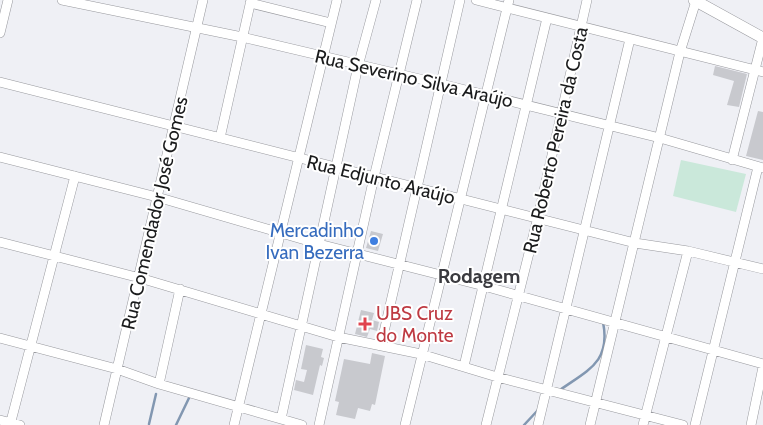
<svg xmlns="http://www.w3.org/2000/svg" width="763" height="425" viewBox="0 0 763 425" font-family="Cabin,sans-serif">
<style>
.green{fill:#cae8da}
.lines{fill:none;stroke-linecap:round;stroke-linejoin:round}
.stream{stroke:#8297b1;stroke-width:2.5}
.building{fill:#c8c9ce}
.minor-casing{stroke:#98999e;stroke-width:10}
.major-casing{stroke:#98999e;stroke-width:12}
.minor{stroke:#fff;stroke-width:9}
.major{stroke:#fff;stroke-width:11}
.shop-dot{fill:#3f7fe0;stroke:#fff;stroke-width:2}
.health-dot{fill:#e0444e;stroke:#fff;stroke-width:2}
.labels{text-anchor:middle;stroke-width:4;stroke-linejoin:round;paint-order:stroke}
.street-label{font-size:19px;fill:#1a1b1c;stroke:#fff}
.shop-label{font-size:19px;fill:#366cbe;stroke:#fff;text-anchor:end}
.health-label{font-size:19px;fill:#be3a42;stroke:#fff;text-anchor:start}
.neighbourhood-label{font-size:20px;font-weight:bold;fill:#3a3a3f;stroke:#fff}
</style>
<rect width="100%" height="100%" fill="#eff0f5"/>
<!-- green -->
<path class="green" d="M 681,160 L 746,174 L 736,212 L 673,196 Z"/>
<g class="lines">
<!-- stream -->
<path class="stream" d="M 560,390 C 588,370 611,362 603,322
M 149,424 L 156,394
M 176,425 L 189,398
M 524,425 L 538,410"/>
</g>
<!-- building -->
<path class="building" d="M 715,66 L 747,74 L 739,107 L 727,105 L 734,81 L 713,75 Z
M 758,111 L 763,112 L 763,160 L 746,156 Z
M 371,231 L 383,234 L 378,251 L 366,248 Z
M 361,310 L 374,313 L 372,320 L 379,322 L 377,331 L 370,329 L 367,337 L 355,334 Z
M 306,345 L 323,349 L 321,357 L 324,358 L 322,366 L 320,365 L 313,395 L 294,390 L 296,380 L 304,382 L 307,370 L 301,369 Z
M 372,353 L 385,356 L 375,405 L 372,404 L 370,411 L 358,408 L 355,419 L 336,415 L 339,402 L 335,401 L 344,359 L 370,364 Z"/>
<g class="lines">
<defs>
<path id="minor" d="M 62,0 L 242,37 L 441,84 L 660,138 L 763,168
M 476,0 L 763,72
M 250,3 L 331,23
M 0,33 L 8,0
M 0,82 L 635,243 L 688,251 L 763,269
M 220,138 L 251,0
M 0,157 L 157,197 L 319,244 L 484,286 L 763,364
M 732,160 L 763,38
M 0,242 L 140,278 L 338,337 L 421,354 L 497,377 L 683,425
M 0,338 L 117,369 L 159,384 L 302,425
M 381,345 L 460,0
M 464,366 L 547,18
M 159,384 L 180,289
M 281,419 L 358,66 L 376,0
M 0,420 L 20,425
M 10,425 L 75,176
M 104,425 L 203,0
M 234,425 L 337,0
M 319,425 L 374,177 L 417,0
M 405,425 L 509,0
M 486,425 L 538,217 L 587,0
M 538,425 L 630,39
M 590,425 L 680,52 L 696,1
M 643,425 L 688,251
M 695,425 L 758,167
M 751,425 L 763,367"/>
<path id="major" d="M 694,0 L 763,38"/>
</defs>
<!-- minor casing -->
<use href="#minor" class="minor-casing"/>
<!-- major casing -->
<use href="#major" class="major-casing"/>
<!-- minor -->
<use href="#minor" class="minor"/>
<!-- major -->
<use href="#major" class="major"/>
</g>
<!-- markers -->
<circle class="shop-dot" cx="374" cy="241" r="5"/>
<path class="health-dot" d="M362.5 316.5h5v5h5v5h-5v5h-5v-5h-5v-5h5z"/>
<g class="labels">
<!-- street labels -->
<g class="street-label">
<text transform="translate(414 78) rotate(13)" y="7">Rua Severino Silva Araújo</text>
<text transform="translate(555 140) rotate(-77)" y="7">Rua Roberto Pereira da Costa</text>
<text transform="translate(381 179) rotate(14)" y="7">Rua Edjunto Araújo</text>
<text transform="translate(154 213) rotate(-77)" y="7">Rua Comendador José Gomes</text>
</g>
<!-- shop labels -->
<g class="shop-label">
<text x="364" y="237">Mercadinho<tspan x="364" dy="22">Ivan Bezerra</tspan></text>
</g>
<!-- health labels -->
<g class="health-label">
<text x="376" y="320">UBS Cruz<tspan x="376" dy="22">do Monte</tspan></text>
</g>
<!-- neighbourhood labels -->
<g class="neighbourhood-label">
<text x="479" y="283">Rodagem</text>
</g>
</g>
</svg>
